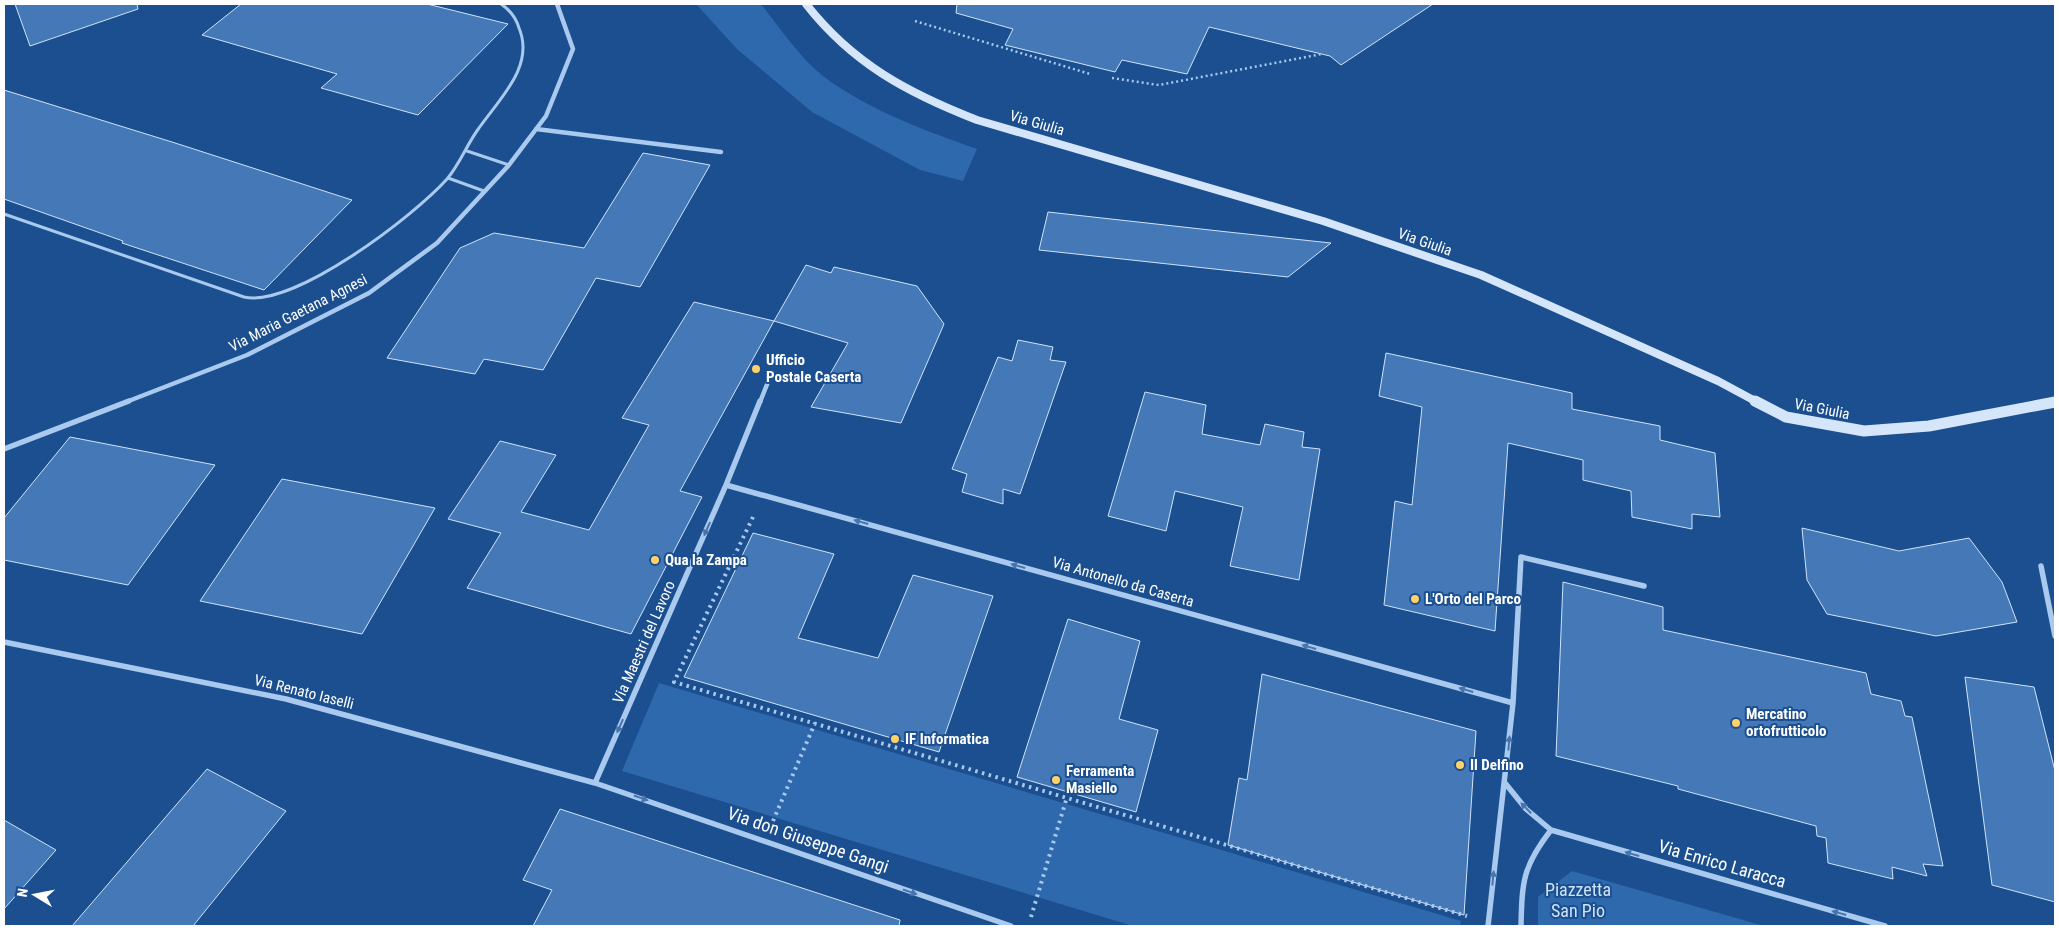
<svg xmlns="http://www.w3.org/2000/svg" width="2059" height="930" viewBox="0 0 2059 930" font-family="'Roboto Condensed',sans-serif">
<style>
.green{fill:#2e69ad}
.building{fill:#4478b7;stroke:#cfe3fa}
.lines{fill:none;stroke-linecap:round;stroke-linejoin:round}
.path-far1{stroke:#a9c9ee;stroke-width:2.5;stroke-dasharray:2 3;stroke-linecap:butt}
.path{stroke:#a9c9ee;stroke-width:4;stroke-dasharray:2.5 4.5;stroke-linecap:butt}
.service{stroke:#a9c9ee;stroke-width:3}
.minor-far1{stroke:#a9c9ee;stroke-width:4.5}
.minor{stroke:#a9c9ee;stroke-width:5.5}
.secondary-far1{stroke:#d6e6fa;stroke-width:8}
.secondary{stroke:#d6e6fa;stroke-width:11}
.oneway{fill:#4674ac}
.poi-dot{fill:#ffd166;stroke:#1b4f8f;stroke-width:2}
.labels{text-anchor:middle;stroke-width:4;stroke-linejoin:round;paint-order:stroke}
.street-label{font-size:15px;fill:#fff;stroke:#1b4f8f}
.poi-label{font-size:15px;font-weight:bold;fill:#fff;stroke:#1b4f8f;text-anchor:start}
.near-street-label{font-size:18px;fill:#fff;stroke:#1b4f8f}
.near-park-label{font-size:18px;fill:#cfe3fa;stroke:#1b4f8f}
</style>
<rect width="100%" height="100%" fill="#1b4f8f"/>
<!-- green -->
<path class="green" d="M 696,4 L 761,4 C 779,27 800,58 823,76 C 870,111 924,130 977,149 L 963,181 L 920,170 L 812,112 L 737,49 Z
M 659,683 L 1461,921 L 1460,926 L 1133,926 L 622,771 Z
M 1572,871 L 1764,926 L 1538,926 L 1538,897 Z"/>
<!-- building -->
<path class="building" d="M 15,4 L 137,4 L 138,9 L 30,46 Z
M 241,4 L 427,4 L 508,24 L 418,115 L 321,88 L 337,74 L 202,35 Z
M 957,4 L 1433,4 L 1341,65 L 1330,56 L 1209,27 L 1187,74 L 1122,60 L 1115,72 L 1005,45 L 1013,29 L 956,13 Z
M 4,90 L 172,142 L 352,200 L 264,290 L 122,243 L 123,241 L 4,199 Z
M 643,153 L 710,165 L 640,287 L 596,278 L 543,370 L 484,359 L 475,374 L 387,358 L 460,248 L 494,233 L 584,248 Z
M 1048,212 L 1228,232 L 1331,243 L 1288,277 L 1039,250 Z
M 806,265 L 831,273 L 834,267 L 917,286 L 944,324 L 901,423 L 811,407 L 848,343 L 774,321 Z
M 694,302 L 774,321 L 680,491 L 702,497 L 631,634 L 467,588 L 501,533 L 448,519 L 500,441 L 556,455 L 521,512 L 589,530 L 649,425 L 622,418 Z
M 1018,340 L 1053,347 L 1050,360 L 1066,362 L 1020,494 L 1003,489 L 1003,504 L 962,492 L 967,474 L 952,469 L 998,357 L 1012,361 Z
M 1386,353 L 1572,393 L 1572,409 L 1660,426 L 1660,440 L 1715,453 L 1720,517 L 1692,514 L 1692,529 L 1632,517 L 1631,491 L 1583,480 L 1583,460 L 1508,443 L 1495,631 L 1384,605 L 1395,501 L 1412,505 L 1422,407 L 1379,396 Z
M 1145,392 L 1206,405 L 1202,434 L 1260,445 L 1265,424 L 1304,432 L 1302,447 L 1320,449 L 1299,580 L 1230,566 L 1243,507 L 1175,491 L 1166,531 L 1108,516 Z
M 70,437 L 215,465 L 128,585 L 4,560 L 4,518 Z
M 282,479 L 435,508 L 362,634 L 200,601 Z
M 1802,528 L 1899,551 L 1969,538 L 2002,582 L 2017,622 L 1936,636 L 1827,614 L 1807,580 Z
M 753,533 L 834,554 L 798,638 L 878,658 L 913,575 L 993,596 L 939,752 L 684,677 Z
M 1563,582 L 1663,607 L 1663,630 L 1866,673 L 1871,694 L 1901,701 L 1905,716 L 1912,717 L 1943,866 L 1923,864 L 1927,876 L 1892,867 L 1893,879 L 1828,863 L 1826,838 L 1817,836 L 1816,826 L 1678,789 L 1678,786 L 1556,756 Z
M 1068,619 L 1140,641 L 1119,719 L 1158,730 L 1136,812 L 1017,777 Z
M 1262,674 L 1476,731 L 1464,915 L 1228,845 L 1239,778 L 1247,780 Z
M 1965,677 L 2034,687 L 2055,771 L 2055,902 L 1992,885 Z
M 207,769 L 286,811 L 193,926 L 72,926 Z
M 560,809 L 900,920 L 899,926 L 533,926 L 552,890 L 523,880 Z
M 4,820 L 56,850 L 4,909 Z"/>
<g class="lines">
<!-- path-far1 -->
<path class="path-far1" d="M 915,21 L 1090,74
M 1112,78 L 1159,85 L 1322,54"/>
<!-- path -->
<path class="path" d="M 753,517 L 674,682 L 1467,916
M 773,821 L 815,723
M 1031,917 L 1067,797"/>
<!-- service -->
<path class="service" d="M 467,151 L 509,165
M 448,178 L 484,191
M 4,214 L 244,297 C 294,308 414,216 447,179 C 460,164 467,144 479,128 C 500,98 535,66 519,28 C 516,18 510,10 501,4"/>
<!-- minor-far1 -->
<path class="minor-far1" d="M 536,129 L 721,152
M 126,402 L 247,355 L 369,293 L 437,243 L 509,165 L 546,116 L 573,49 L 557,4
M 760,402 L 772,372"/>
<!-- minor -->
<path class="minor" d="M 4,449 L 129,401
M 726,485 L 1513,703
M 2041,566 L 2055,636
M 4,642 L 286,699 L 595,783 L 1011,926
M 595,783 L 726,485 L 760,401
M 1505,783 L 1526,809 L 1551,830 L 1885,926
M 1488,926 L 1513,703 L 1521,557 L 1644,586
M 1521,926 C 1522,881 1523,866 1551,830"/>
<!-- secondary-far1 -->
<path class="secondary-far1" d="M 806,4 C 853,64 908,93 977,120 L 1323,221 L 1481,275 L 1718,381 L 1757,402"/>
<!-- secondary -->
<path class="secondary" d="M 1755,401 L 1786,417 L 1864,431 L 1929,426 L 2055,402"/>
</g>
<!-- one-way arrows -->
<defs><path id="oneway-solid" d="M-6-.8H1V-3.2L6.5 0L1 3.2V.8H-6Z" transform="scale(1.25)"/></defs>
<g class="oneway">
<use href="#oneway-solid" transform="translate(861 522) rotate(-164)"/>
<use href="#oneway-solid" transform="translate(707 529) rotate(114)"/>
<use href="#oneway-solid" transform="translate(1018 566) rotate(-164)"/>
<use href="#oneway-solid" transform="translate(1309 647) rotate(-164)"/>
<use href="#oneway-solid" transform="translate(1466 690) rotate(-164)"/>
<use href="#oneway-solid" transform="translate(620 726) rotate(114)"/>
<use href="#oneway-solid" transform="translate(1509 743) rotate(-85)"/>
<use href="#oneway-solid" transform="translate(641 798) rotate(19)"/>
<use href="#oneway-solid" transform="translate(1526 808) rotate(-134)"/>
<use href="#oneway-solid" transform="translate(1632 854) rotate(-164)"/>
<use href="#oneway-solid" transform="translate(1493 878) rotate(-85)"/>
<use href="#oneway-solid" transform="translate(910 892) rotate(19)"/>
<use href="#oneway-solid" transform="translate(1839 913) rotate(-164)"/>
</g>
<!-- markers -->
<g class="poi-dot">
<circle cx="756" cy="369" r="5"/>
<circle cx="655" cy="560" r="5"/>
<circle cx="1415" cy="599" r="5"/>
<circle cx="1736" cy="723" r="5"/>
<circle cx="895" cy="739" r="5"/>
<circle cx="1460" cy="765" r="5"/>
<circle cx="1056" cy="780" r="5"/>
</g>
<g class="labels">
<!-- street labels -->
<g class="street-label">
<text transform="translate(1037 123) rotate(16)" y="5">Via Giulia</text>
<text transform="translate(1425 242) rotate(19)" y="5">Via Giulia</text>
<text transform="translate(298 313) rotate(-27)" y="5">Via Maria Gaetana Agnesi</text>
<text transform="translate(1822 409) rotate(11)" y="5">Via Giulia</text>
<text transform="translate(1123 582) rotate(16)" y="5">Via Antonello da Caserta</text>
<text transform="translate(644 642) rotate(-66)" y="5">Via Maestri del Lavoro</text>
<text transform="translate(304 692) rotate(14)" y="5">Via Renato Iaselli</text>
</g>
<!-- poi labels -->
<g class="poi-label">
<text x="766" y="365">Ufficio<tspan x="766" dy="17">Postale Caserta</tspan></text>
<text x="665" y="565">Qua la Zampa</text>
<text x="1425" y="604">L'Orto del Parco</text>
<text x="1746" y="719">Mercatino<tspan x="1746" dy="17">ortofrutticolo</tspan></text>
<text x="905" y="744">IF Informatica</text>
<text x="1470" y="770">Il Delfino</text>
<text x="1066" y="776">Ferramenta<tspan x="1066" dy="17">Masiello</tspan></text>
</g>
<!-- near-street labels -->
<g class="near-street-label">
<text transform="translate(808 840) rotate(19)" y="6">Via don Giuseppe Gangi</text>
<text transform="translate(1722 864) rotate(16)" y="6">Via Enrico Laracca</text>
</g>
<!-- near-park labels -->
<g class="near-park-label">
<text x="1578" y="896">Piazzetta<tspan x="1578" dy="21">San Pio</tspan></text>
</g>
</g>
<!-- border -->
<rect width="2059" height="930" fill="none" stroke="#ffffff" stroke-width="10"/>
<!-- north arrow -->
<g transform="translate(35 895) rotate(280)" stroke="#1b4f8f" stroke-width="4" paint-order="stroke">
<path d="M0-4L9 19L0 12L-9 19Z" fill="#ffffff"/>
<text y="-8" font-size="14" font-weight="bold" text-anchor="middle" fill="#ffffff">N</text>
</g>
</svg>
